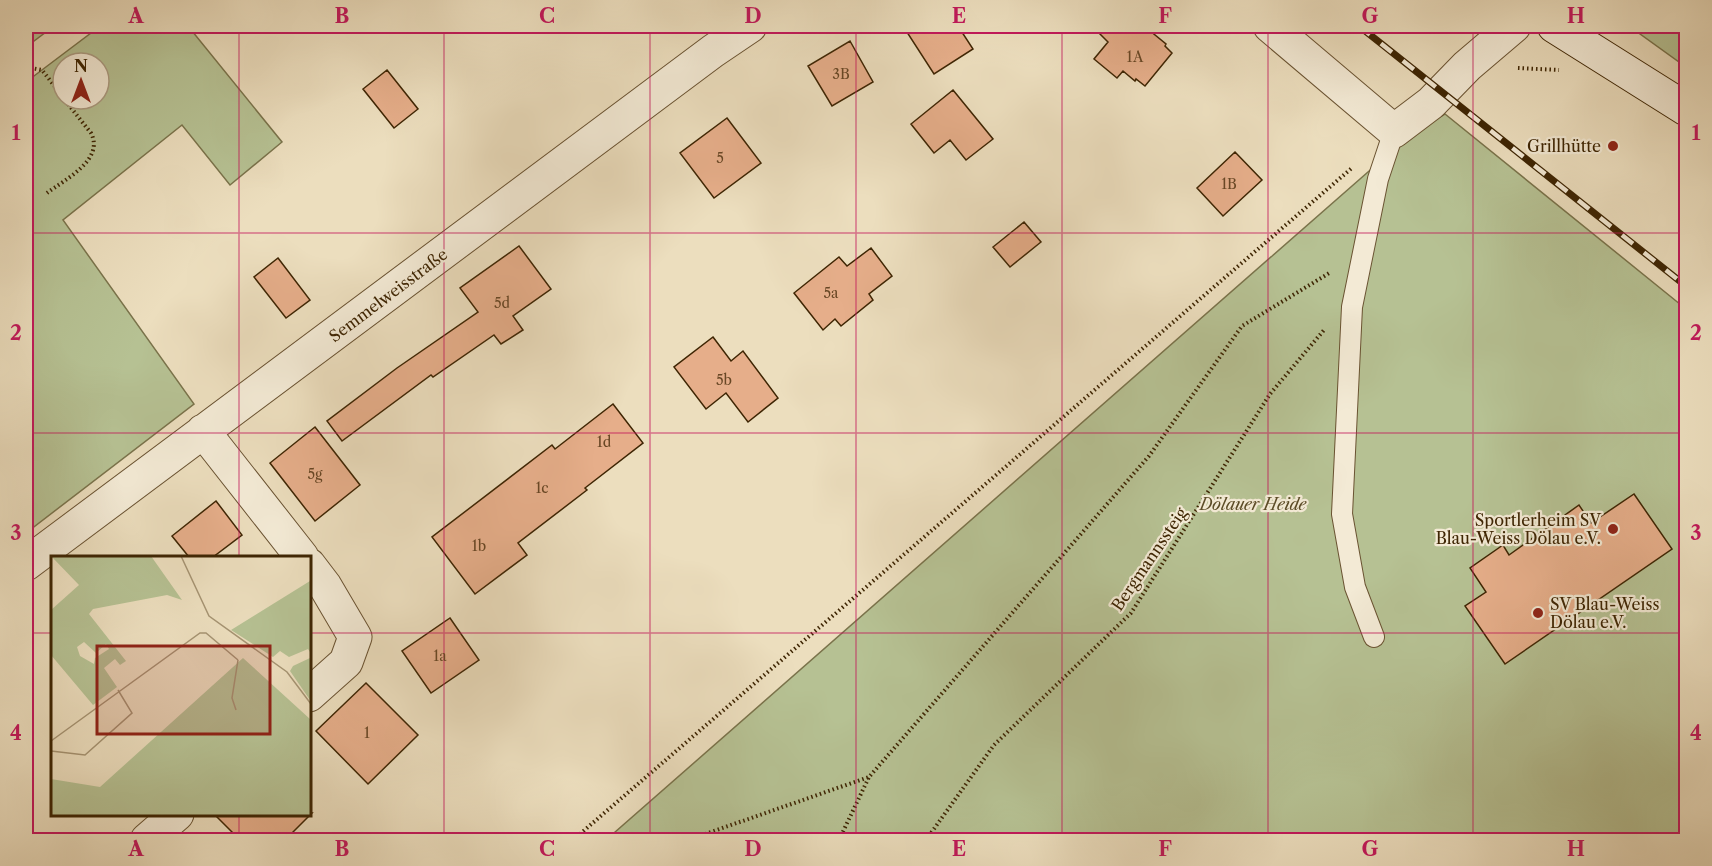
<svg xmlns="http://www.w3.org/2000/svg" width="1712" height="866" viewBox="0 0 1712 866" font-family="'Libre Caslon Text',serif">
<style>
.green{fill:#b6c193;stroke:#7a734b;stroke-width:1.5;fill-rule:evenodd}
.building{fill:#e6ae8a;stroke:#3e2503;stroke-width:1.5}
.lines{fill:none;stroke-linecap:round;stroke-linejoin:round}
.lane-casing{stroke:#6a5332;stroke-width:22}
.street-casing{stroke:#6a5332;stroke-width:35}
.secondary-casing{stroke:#3e2503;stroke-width:35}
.path{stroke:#3e2503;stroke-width:4;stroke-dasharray:1.5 3;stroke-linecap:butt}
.lane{stroke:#f3ead5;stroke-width:20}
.street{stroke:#f3ead5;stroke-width:33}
.secondary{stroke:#f3ead5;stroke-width:33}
.rail-casing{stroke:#3e2503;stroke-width:7}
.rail{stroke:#f3ead5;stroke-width:4.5;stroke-dasharray:14;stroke-linecap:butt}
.grid{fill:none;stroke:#c2185b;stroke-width:1.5;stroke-opacity:0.55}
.poi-dot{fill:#8f2418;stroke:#f3ead5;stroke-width:2}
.labels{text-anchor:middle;stroke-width:4.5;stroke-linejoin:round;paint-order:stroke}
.number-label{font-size:14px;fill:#684725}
.poi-label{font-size:16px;fill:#3e2503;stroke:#f3ead5;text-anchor:end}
.street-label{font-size:16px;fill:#3e2503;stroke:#f3ead5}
.park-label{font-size:16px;font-style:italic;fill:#5c4c27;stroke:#f3ead5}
.inset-road{fill:none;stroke:#a69473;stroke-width:1.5}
.view{fill:#8f2418;fill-opacity:0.15;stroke:#8f2418;stroke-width:3}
.inset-edge{fill:none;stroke:#3e2503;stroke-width:3}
.neatline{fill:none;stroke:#c2185b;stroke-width:2}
.grid-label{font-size:20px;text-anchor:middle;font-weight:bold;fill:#c2185b}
</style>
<rect width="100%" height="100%" fill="#ecdebe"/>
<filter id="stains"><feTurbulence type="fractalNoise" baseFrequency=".00333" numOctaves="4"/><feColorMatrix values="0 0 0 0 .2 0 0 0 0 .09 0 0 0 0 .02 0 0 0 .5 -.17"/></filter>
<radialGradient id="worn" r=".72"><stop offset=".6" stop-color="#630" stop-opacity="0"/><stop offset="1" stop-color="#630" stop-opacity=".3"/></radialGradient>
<!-- green -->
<path class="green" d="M 26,26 L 54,26 L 26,47 Z
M 113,26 L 188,26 L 282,142 L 230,185 L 182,125 L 63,220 L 194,404 L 26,533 L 26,82 L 99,27 ZM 63,63 L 99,63 L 99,99 L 63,99 Z
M 1629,26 L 1686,26 L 1686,67 Z
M 1445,114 L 1686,309 L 1686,840 L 606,840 L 1417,129 Z"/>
<!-- building -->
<path class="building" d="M 903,26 L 958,26 L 973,49 L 934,74 Z
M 1092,26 L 1144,26 L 1166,44 L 1165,46 L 1172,53 L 1145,86 L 1136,79 L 1135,81 L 1123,71 L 1117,78 L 1094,59 L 1108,42 Z
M 850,41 L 873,82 L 832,106 L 808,66 Z
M 387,70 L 418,109 L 394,128 L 363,89 Z
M 953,90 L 993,139 L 966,160 L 950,140 L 934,153 L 911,124 Z
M 727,118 L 761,163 L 714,198 L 680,153 Z
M 1235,152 L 1262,180 L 1223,216 L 1197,188 Z
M 1024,222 L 1041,242 L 1010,267 L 993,247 Z
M 519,246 L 551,289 L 513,316 L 523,330 L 501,344 L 494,335 L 433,377 L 431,375 L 342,441 L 327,421 L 397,368 L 478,312 L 460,288 Z
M 871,248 L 892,276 L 869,294 L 873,300 L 841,326 L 835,319 L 823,330 L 794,293 L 839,257 L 847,266 Z
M 278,258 L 310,300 L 286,318 L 254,277 Z
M 713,337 L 731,361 L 743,351 L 778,398 L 748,422 L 726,393 L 706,409 L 674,367 Z
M 613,404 L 643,443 L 585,488 L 587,490 L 518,543 L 527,555 L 475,594 L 432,537 L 552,445 L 555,449 Z
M 315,427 L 360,485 L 315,521 L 270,463 Z
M 1634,494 L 1672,549 L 1505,664 L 1465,606 L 1486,592 L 1470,568 L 1503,545 L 1509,555 L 1579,505 L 1591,523 Z
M 216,501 L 242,535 L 213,557 L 189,557 L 172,536 Z
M 450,618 L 479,660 L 431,693 L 402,651 Z
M 366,683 L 418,735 L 368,784 L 316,731 Z
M 213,813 L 312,813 L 285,840 L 240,840 Z"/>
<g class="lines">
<defs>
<path id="lane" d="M 1374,637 L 1355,587 L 1342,514 L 1352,307 L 1378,179 L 1394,131"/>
<path id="street" d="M 1270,26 L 1394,131 L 1431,103 L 1467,66 L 1514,26
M 203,431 L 302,557
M 26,564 L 713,51 L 750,26
M 309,565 L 325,586 L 355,637 L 346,662 L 309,695
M 147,840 L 177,814"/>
<path id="secondary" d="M 1554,26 L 1686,109"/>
</defs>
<!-- lane casing -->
<use href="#lane" class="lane-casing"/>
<!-- street casing -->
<use href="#street" class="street-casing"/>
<!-- secondary casing -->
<use href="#secondary" class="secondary-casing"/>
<!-- path -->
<path class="path" d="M 26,67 L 42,70 L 63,97
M 1518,68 L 1559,70
M 47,193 C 64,180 105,160 91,133 L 64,99
M 573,840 L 1353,167
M 688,840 L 869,777 L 1149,456 L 1242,326 L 1331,272
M 839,840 L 869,777
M 926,840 L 994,745 L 1131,613 L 1270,394 L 1324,330"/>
<!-- lane -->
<use href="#lane" class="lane"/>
<!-- street -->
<use href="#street" class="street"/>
<!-- secondary -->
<use href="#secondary" class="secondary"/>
<defs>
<path id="rail" d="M 1359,26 L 1686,286"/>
</defs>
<!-- rail casing -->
<use href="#rail" class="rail-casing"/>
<!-- rail -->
<use href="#rail" class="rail"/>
</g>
<!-- grid -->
<path class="grid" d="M 239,26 L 239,557M 444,26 L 444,840M 650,26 L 650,840M 856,26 L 856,840M 1062,26 L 1062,840M 1268,26 L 1268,840M 1473,26 L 1473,840M 26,233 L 1686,233M 26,433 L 1686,433M 26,633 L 52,633M 309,633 L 1686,633M 239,814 L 239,840"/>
<!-- markers -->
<g class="poi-dot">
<circle cx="1613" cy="146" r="6"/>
<circle cx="1613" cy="529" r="6"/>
<circle cx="1538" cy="613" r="6"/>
</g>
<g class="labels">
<!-- number labels -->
<g class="number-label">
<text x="1135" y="62">1A</text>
<text x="841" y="79">3B</text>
<text x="720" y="163">5</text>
<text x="1229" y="189">1B</text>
<text x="831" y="298">5a</text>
<text x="502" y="308">5d</text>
<text x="724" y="385">5b</text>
<text x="604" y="447">1d</text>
<text x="315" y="479">5g</text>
<text x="542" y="493">1c</text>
<text x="479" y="551">1b</text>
<text x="440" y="661">1a</text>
<text x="367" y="738">1</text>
</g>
<!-- poi labels -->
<g class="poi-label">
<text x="1601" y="152">Grillhütte</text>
<text x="1601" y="526">Sportlerheim SV<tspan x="1601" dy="18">Blau-Weiss Dölau e.V.</tspan></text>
<text x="1550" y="610" text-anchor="start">SV Blau-Weiss<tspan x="1550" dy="18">Dölau e.V.</tspan></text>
</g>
<!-- street labels -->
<g class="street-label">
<text transform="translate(388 295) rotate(-37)" y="6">Semmelweisstraße</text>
<text transform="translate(1149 559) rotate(-56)" y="6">Bergmannssteig</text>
</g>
<!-- park labels -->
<g class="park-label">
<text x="1253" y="510">Dölauer Heide</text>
</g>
</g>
<!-- overview -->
<g transform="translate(51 556)">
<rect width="260" height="260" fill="#ecdebe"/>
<path d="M 0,0 L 100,0 L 131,44 L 116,39 L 42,53 L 38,58 L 75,105 L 69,109 L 64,103 L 53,112 L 66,131 L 42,149 L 0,99 L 0,54 L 28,29 ZM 33,86 L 45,97 L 55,88 L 58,93 L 44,102 L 43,108 L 29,100 L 26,91 ZM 259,25 L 259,96 L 257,93 L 238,101 L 229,95 L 222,101 L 180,74 ZM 192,102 L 259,163 L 259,259 L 0,259 L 0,223 L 49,231 ZM 259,102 L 259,144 L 239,115 L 242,110 Z" fill="#b6c193" fill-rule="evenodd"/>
<path class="inset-road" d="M 130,0 L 158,60 L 236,116 L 260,148M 185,154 L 181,142 L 187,104M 0,185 L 149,77 L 155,77 L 187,104M 0,195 L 34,199 L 81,157 L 67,134"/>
<path class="view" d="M 46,90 L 219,90 L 219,178 L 46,178 Z"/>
<rect width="260" height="260" class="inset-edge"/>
</g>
<!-- margin -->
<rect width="1712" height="866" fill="none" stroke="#ecdebe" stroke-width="66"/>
<!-- north arrow -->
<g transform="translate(81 81)"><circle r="28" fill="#f3ead5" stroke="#ab9b81" stroke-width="1.5"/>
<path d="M0-4.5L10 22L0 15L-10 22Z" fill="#8f2418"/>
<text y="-9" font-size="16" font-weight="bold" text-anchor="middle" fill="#3e2503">N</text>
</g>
<rect x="33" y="33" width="1646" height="800" class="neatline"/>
<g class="grid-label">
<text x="136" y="23">A</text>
<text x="342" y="23">B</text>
<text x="547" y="23">C</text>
<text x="753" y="23">D</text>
<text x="959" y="23">E</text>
<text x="1165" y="23">F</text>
<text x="1370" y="23">G</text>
<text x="1576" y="23">H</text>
<text x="16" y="140">1</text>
<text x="1696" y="140">1</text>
<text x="16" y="340">2</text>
<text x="1696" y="340">2</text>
<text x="16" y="540">3</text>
<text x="1696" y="540">3</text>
<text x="16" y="740">4</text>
<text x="1696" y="740">4</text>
<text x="136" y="856">A</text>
<text x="342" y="856">B</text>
<text x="547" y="856">C</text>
<text x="753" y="856">D</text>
<text x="959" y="856">E</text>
<text x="1165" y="856">F</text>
<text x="1370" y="856">G</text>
<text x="1576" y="856">H</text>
</g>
<rect width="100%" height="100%" filter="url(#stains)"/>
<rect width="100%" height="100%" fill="url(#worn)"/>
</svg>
